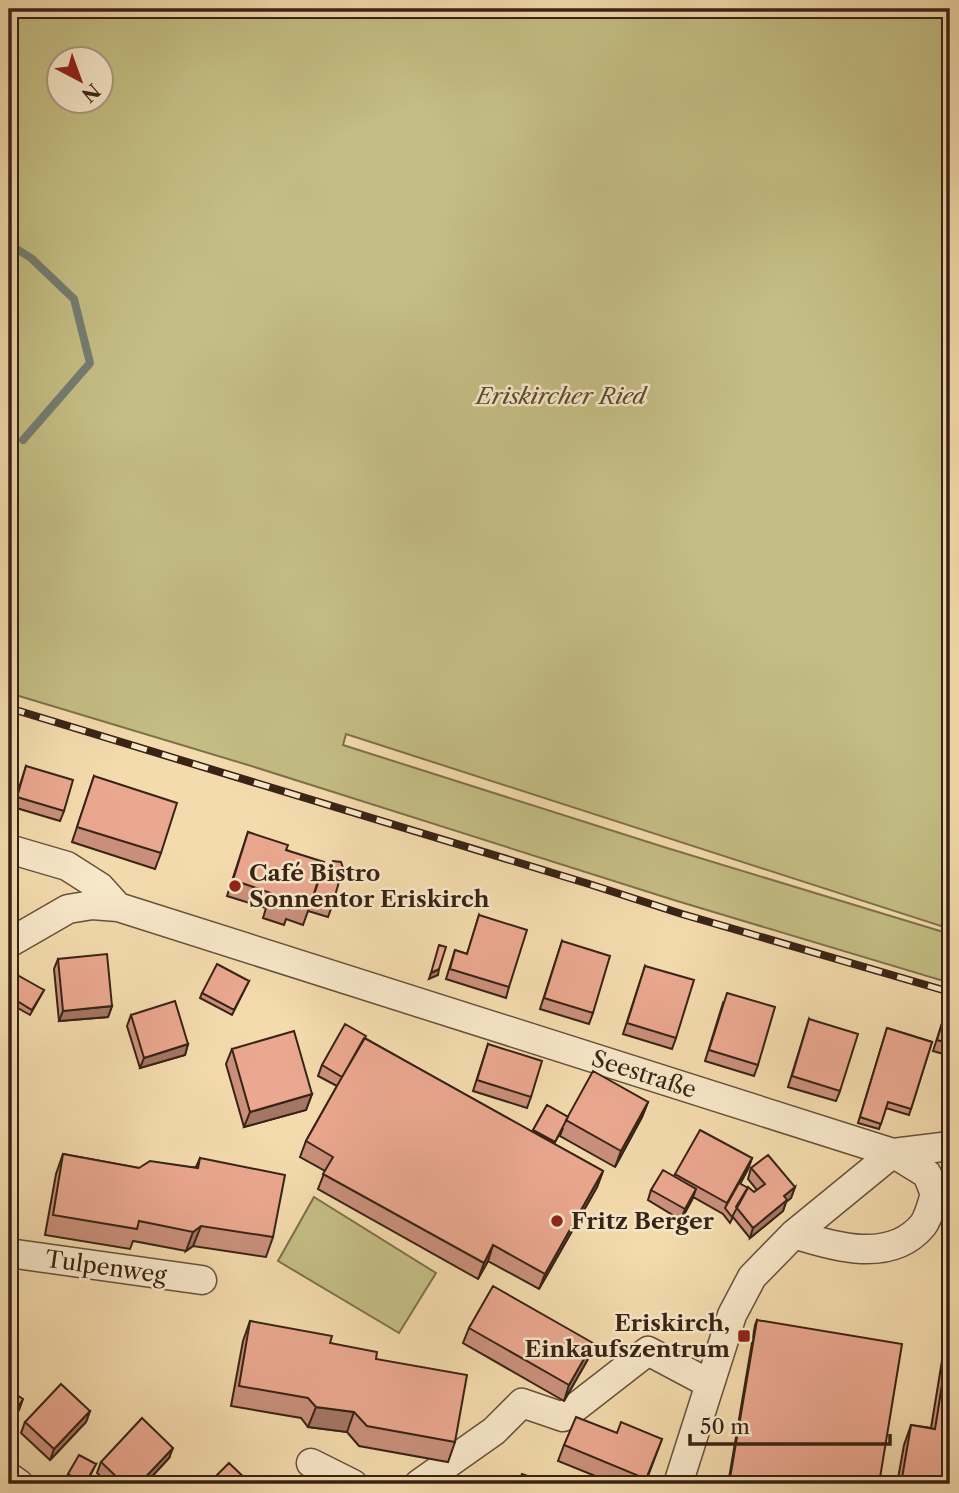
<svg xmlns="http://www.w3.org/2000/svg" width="959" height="1493" viewBox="0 0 959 1493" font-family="'Libre Caslon Text',serif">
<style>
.green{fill:#c4be84;stroke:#7e704c;stroke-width:2;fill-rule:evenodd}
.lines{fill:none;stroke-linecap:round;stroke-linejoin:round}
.stream{stroke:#747e71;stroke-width:8}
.minor-casing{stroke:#67513b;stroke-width:31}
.minor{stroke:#f8e8ca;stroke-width:28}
.rail-casing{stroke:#382315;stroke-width:8}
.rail{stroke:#f8e8ca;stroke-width:5;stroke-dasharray:16;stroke-linecap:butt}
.wall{fill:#ca907c;stroke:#382315;stroke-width:2}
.shaded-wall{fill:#a47665;stroke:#382315;stroke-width:2}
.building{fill:#eba890;stroke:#382315;stroke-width:2}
.poi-dot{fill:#8f2418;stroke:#f8e8ca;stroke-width:2.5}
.labels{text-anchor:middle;stroke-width:5;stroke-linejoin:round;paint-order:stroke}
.park-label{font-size:23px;font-style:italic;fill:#5b4a31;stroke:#f8e8ca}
.poi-label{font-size:23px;font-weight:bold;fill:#382315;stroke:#f8e8ca;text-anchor:start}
.street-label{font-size:23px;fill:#382315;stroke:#f8e8ca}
</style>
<rect width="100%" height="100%" fill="#f4dbad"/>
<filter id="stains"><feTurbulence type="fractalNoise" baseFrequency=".00286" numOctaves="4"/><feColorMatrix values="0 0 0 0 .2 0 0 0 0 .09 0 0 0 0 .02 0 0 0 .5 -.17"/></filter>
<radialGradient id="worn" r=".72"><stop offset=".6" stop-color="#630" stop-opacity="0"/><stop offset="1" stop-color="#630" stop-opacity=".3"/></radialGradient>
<!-- green -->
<path class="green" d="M 9,9 L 950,9 L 950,929 L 346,734 L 343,745 L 667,848 L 950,934 L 950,983 L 677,901 L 248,765 L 9,693 ZM 60,60 L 102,60 L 102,102 L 60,102 Z
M 314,1197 L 436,1273 L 399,1333 L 278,1261 Z"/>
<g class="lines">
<!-- stream -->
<path class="stream" d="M 9,244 L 31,258 L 74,299 L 90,363 L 23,440"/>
<defs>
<path id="minor" d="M 9,849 L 67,866 L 100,887 L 118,907
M 9,943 L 68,909 L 92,905 L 118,907 L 893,1153 L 927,1174 L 935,1194 C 932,1203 929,1217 923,1225 C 891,1264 834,1247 794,1234
M 893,1153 L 950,1146
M 9,1253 L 202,1280
M 311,1463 L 353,1484
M 9,1477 L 19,1484
M 419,1484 L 494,1431 L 522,1403 L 563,1417 L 648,1351 L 710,1384
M 678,1484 L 732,1315 L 752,1277 L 794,1234 L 893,1153"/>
</defs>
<!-- minor casing -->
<use href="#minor" class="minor-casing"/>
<!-- minor -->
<use href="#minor" class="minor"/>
<defs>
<path id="rail" d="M 9,708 L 589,884 L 682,914 L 950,992"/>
</defs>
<!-- rail casing -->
<use href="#rail" class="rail-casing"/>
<!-- rail -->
<use href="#rail" class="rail"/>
</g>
<!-- wall -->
<path class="wall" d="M 26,766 L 64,811 L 60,821 L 13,807 Z
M 94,776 L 161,853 L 155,869 L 72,842 Z
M 248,832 L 323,867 L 332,906 L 328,917 L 308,911 L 303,925 L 286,919 L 284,925 L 263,918 L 266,908 L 227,896 Z
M 479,915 L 509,987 L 506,998 L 446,979 L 455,950 L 467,954 Z
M 562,941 L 593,1013 L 589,1024 L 540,1009 Z
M 58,959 L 112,1006 L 108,1017 L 59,1021 L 54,969 Z
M 645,966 L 676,1038 L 672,1049 L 623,1034 Z
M 9,977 L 44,990 L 30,1015 L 9,1003 Z
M 249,981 L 232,1015 L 200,998 L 202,993 Z
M 723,1003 L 758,1065 L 754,1076 L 705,1061 Z
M 131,1015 L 188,1044 L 185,1055 L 140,1068 L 127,1026 Z
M 944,1017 L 950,1019 L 950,1056 L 933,1051 Z
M 809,1019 L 840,1091 L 836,1101 L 788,1087 Z
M 887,1028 L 932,1042 L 909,1115 L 886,1108 L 879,1129 L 858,1123 Z
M 365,1038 L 532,1132 L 547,1105 L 568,1117 L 648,1102 L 642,1117 L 615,1167 L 560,1136 L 563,1128 L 554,1144 L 603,1171 L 597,1187 L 539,1289 L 488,1261 L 478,1279 L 318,1189 L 325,1171 L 300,1157 L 306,1141 L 337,1086 L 318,1076 L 322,1065 Z
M 488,1044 L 531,1097 L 527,1108 L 473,1091 Z
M 232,1049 L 312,1094 L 306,1110 L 244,1127 L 226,1064 Z
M 63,1154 L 139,1168 L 196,1167 L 200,1158 L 273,1237 L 266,1257 L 193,1246 L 186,1251 L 133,1241 L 130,1249 L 45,1235 L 56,1174 Z
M 752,1158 L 748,1169 L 740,1184 L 754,1192 L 757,1190 L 748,1179 L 751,1168 L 795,1187 L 791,1198 L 786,1202 L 783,1211 L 750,1238 L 733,1217 L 730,1223 L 723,1214 L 693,1197 L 681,1220 L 648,1200 L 651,1190 L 674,1177 L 675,1174 Z
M 950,1312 L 950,1484 L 897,1484 L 904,1445 L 911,1425 L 931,1428 Z
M 757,1320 L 879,1484 L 728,1484 L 755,1325 Z
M 250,1321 L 330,1343 L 376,1359 L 455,1442 L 448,1462 L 359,1446 L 347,1432 L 308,1427 L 301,1418 L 231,1406 L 243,1341 Z
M 469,1328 L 588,1359 L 564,1401 L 463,1343 Z
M 90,1411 L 86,1422 L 50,1460 L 21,1433 L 25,1422 Z
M 617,1433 L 662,1439 L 645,1484 L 615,1484 L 558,1461 L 564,1445 Z
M 169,1458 L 145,1484 L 109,1484 L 97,1473 L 101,1462 Z
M 96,1464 L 86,1484 L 74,1484 L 66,1480 L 68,1474 Z"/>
<!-- shaded-wall -->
<path class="shaded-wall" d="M 439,969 L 438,975 L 429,979 L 431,973 Z
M 112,1006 L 108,1017 L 59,1021 L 63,1011 Z
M 188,1044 L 185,1055 L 140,1068 L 144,1058 Z
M 312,1094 L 306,1110 L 244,1127 L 250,1112 Z
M 648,1102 L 642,1117 L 615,1167 L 621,1151 Z
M 752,1158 L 748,1169 L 726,1209 L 727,1203 Z
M 603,1171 L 597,1187 L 539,1289 L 545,1274 Z
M 795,1187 L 791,1198 L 786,1202 L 783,1211 L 750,1238 L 753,1228 L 784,1196 Z
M 696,1189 L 692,1200 L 681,1220 L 685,1209 Z
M 201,1226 L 193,1246 L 186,1251 L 193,1232 Z
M 493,1245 L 488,1261 L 478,1279 L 484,1263 Z
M 593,1343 L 588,1359 L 564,1401 L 569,1385 Z
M 23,1399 L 19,1410 L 9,1426 L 9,1421 Z
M 316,1407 L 354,1412 L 347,1432 L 308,1427 Z
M 90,1411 L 86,1422 L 50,1460 L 54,1449 Z
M 173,1448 L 169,1458 L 145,1484 L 139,1484 Z"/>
<!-- building -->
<path class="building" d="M 26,766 L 73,780 L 64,811 L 17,797 Z
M 94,776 L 177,803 L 161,853 L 77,827 Z
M 248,832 L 288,845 L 286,850 L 324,862 L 309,909 L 291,903 L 289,909 L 268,902 L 271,893 L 233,880 Z
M 333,861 L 341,862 L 343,868 L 332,906 L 312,901 L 323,867 L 331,869 Z
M 479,915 L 527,930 L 509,987 L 450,969 L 455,950 L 467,954 Z
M 562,941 L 610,956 L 593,1013 L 544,998 Z
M 439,945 L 446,947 L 439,969 L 431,973 Z
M 107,954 L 112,1006 L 63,1011 L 58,959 Z
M 217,964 L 249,981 L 234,1010 L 202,993 Z
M 645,966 L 694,980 L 676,1038 L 627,1023 Z
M 12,972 L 44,990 L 32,1010 L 9,996 L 9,977 Z
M 727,993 L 775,1007 L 758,1065 L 709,1050 Z
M 175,1001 L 188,1044 L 144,1058 L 131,1015 Z
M 944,1017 L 950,1019 L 950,1044 L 937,1040 Z
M 809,1019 L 858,1034 L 840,1091 L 792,1076 Z
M 345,1024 L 366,1036 L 342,1077 L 322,1065 Z
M 887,1028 L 932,1042 L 911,1109 L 888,1102 L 881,1124 L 860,1117 Z
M 294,1031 L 312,1094 L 250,1112 L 232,1049 Z
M 364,1038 L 603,1171 L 545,1274 L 493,1245 L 484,1263 L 323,1174 L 333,1157 L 306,1141 Z
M 488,1044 L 542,1061 L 531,1097 L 477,1080 Z
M 593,1071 L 648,1102 L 621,1151 L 566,1120 Z
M 547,1105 L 568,1117 L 555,1142 L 533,1130 Z
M 700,1130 L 752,1158 L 727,1203 L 675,1174 Z
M 63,1154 L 139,1168 L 150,1161 L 198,1168 L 200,1158 L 285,1175 L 273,1237 L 201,1226 L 193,1232 L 139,1221 L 137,1229 L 53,1215 Z
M 768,1155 L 795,1187 L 784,1196 L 787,1200 L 753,1228 L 736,1207 L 748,1187 L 754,1192 L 765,1184 L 751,1168 Z
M 663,1170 L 696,1189 L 685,1209 L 651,1190 Z
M 739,1183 L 748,1188 L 732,1217 L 725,1208 Z
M 493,1286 L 593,1343 L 569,1385 L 469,1328 Z
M 757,1320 L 902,1344 L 879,1484 L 729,1484 Z
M 250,1321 L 332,1336 L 330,1343 L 377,1352 L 376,1359 L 467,1375 L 455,1442 L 367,1426 L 354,1412 L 316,1407 L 308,1398 L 239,1386 Z
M 950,1335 L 950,1484 L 901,1484 L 911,1425 L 935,1429 Z
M 61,1384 L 90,1411 L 54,1449 L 25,1422 Z
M 9,1390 L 23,1399 L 9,1421 Z
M 576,1417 L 617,1433 L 621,1422 L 662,1439 L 646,1479 L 564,1445 Z
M 142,1418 L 173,1448 L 139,1484 L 124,1484 L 101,1462 Z
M 79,1455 L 96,1464 L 85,1484 L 68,1474 Z
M 229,1463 L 251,1484 L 208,1484 Z
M 522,1474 L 549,1484 L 518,1484 Z"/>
<!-- markers -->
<g class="poi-dot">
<circle cx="235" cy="886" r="7"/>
<circle cx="557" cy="1221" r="7"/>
<rect x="737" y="1329" width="14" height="14" rx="3.5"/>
</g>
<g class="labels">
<!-- park labels -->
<g class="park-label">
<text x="561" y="404">Eriskircher Ried</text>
</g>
<!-- poi labels -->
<g class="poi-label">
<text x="249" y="881">Café Bistro<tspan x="249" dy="26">Sonnentor Eriskirch</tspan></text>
<text x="571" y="1229">Fritz Berger</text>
<text x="730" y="1331" text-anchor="end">Eriskirch,<tspan x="730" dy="26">Einkaufszentrum</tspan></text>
</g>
<!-- street labels -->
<g class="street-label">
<text transform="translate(644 1074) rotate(18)" y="8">Seestraße</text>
<text transform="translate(106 1267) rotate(8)" y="8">Tulpenweg</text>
</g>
</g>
<!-- margin -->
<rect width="959" height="1493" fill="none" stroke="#f4dbad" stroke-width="35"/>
<rect x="10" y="10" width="938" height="1472" fill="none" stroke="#382315" stroke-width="3.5"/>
<rect x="18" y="18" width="924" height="1458" fill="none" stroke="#382315" stroke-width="2"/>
<!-- north arrow -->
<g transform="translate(80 80) rotate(139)"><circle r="33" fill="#f8e8ca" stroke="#ab9982" stroke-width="2"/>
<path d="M0-5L12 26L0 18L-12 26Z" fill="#8f2418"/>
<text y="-10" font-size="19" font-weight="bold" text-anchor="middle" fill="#382315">N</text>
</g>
<!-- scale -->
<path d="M690 1434v10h200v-10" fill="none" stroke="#382315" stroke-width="3.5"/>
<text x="700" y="1434" font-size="21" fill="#382315" stroke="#f8e8ca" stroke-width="5" paint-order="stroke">50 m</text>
<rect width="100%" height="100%" filter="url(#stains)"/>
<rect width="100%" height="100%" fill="url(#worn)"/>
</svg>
